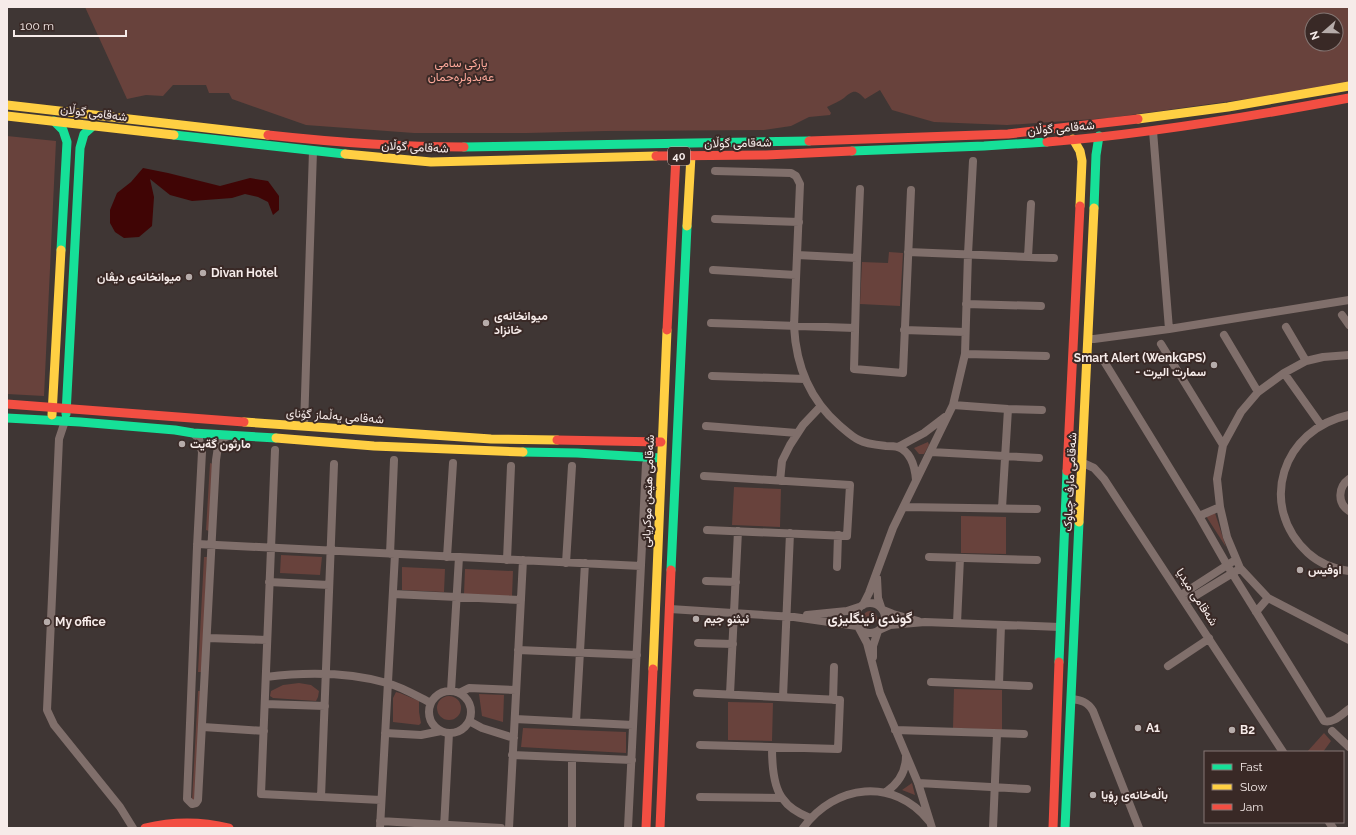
<svg xmlns="http://www.w3.org/2000/svg" width="1356" height="835" viewBox="0 0 1356 835" font-family="Raleway,Vazirmatn,sans-serif">
<style>
.green{fill:#68423c;fill-rule:evenodd}
.water{fill:#400505}
.lines{fill:none;stroke-linecap:round;stroke-linejoin:round}
.street{stroke:#806f6b;stroke-width:8}
.fast{stroke:#16e098;stroke-width:9}
.slow{stroke:#ffcf43;stroke-width:9}
.jam{stroke:#f24e42;stroke-width:9}
.poi-dot{fill:#b6acaa;stroke:#392926;stroke-width:1.5}
.labels{text-anchor:middle;stroke-width:4;stroke-linejoin:round;paint-order:stroke}
.shield{fill:#392926;stroke:#bdb1ae;stroke-width:1}
.shield-label{font-size:11px;font-weight:bold;fill:#f6ebe9}
.park-label{font-size:12px;fill:#fda89a;stroke:#392926}
.street-label{font-size:12px;fill:#f6ebe9;stroke:#392926}
.poi-label{font-size:12px;font-weight:bold;fill:#f6ebe9;stroke:#392926;text-anchor:start}
.quarter-label{font-size:14px;font-weight:bold;fill:#f6ebe9;stroke:#392926}
</style>
<rect width="100%" height="100%" fill="#3f3634"/>
<!-- green -->
<path class="green" d="M 85,7 L 1349,7 L 1349,85 L 1109,118 L 1007,125 L 934,122 L 892,110 L 880,90 L 865,99 C 856,89 853,90 844,98 C 840,101 833,104 827,107 L 831,113 L 830,115 L 809,117 L 791,126 L 764,130 L 606,131 L 527,133 L 414,133 L 306,125 L 232,99 L 229,93 L 209,93 L 206,85 L 173,85 L 163,96 L 146,95 L 127,99 ZM 1312,20 L 1336,20 L 1336,44 L 1312,44 Z
M 7,136 L 56,141 L 44,396 L 7,394 Z
M 889,252 L 903,253 L 900,306 L 860,304 L 862,262 L 888,263 Z
M 928,442 L 929,445 L 924,454 L 919,454 L 914,448 Z
M 210,463 L 213,464 L 209,531 L 206,530 Z
M 734,487 L 781,489 L 780,527 L 732,525 Z
M 1215,513 L 1226,547 L 1206,516 Z
M 961,516 L 1006,517 L 1006,554 L 961,553 Z
M 281,555 L 322,557 L 320,575 L 280,573 Z
M 204,557 L 207,557 L 202,672 L 198,672 Z
M 402,567 L 445,569 L 444,592 L 402,590 Z
M 465,569 L 513,571 L 512,596 L 464,594 Z
M863 618a7 7 0 1 1 14 0a7 7 0 1 1-14 0Z
M 299,683 L 311,685 L 319,691 L 318,697 L 316,701 L 273,698 L 270,696 L 271,691 L 283,685 Z
M 954,689 L 1002,690 L 1002,730 L 953,728 Z
M 198,691 L 202,691 L 196,802 L 192,801 Z
M 396,692 L 400,693 L 419,701 L 419,712 L 421,723 L 419,725 L 393,722 L 393,698 Z
M 479,694 L 504,695 L 503,722 L 482,716 Z
M437 708a12 12 0 1 1 24 0a12 12 0 1 1-24 0Z
M 728,702 L 773,703 L 772,741 L 728,740 Z
M 523,728 L 626,732 L 626,753 L 521,747 Z
M 1324,733 L 1331,741 L 1323,752 L 1307,752 Z
M 912,783 L 915,795 L 902,790 Z"/>
<!-- water -->
<path class="water" d="M 143,168 L 168,173 L 220,186 L 250,178 L 268,181 L 279,196 L 279,210 L 273,215 L 268,202 L 258,197 L 245,194 L 232,198 L 192,201 L 170,195 L 150,179 L 154,197 L 152,226 L 139,237 L 124,238 L 115,232 L 110,223 L 110,210 L 117,193 L 131,182 Z"/>
<g class="lines">
<!-- street -->
<path class="street" d="M 1153,131 L 1169,329
M 715,171 L 791,173 L 796,176 L 800,184 L 794,326 C 796,366 809,399 839,425 C 845,430 852,437 859,440 C 866,444 877,445 886,446 C 889,446 894,446 898,447 C 911,452 915,467 916,480
M 860,189 L 857,258 L 854,369 L 903,373 L 911,190
M 715,219 L 799,222
M 908,252 L 1054,258
M 797,255 L 857,258
M 1028,257 L 1031,204
M 713,270 L 796,275
M 966,304 L 1041,306
M 1342,315 L 1349,325
M 711,323 L 855,328
M 1286,327 L 1306,361
M 904,330 L 965,332
M 1224,335 L 1258,392
M 1088,339 L 1094,339 L 1169,329 L 1349,300
M 1161,344 L 1223,445
M 965,354 L 1046,356
M 1349,355 L 1323,357 L 1306,361 L 1284,373 L 1258,392 L 1241,412 L 1223,445 L 1217,479 L 1220,507 L 1227,537 L 1240,568 L 1268,598 L 1349,640
M 1102,358 L 1199,516 L 1227,565 L 1324,721 C 1333,724 1342,714 1349,709
M 1284,373 L 1321,425
M 712,376 L 805,379
M 953,405 L 1008,409 L 1042,410
M 1349,415 C 1282,429 1257,506 1308,553 C 1319,563 1334,569 1349,571
M 65,421 L 59,439 L 47,710 L 54,725 L 120,807 L 133,828
M 304,426 L 313,151
M 706,426 L 797,433
M 193,433 L 199,439 L 202,452 L 197,547 L 187,799 L 192,804 L 196,803 L 198,800 L 216,460 L 219,440 L 228,436
M 898,447 L 924,433 L 945,417
M 275,450 L 261,794 L 381,800
M 931,452 L 1039,458
M 1083,463 L 1094,468 L 1104,479 L 1283,752
M 704,476 L 850,485 L 847,536 L 707,530
M 1349,479 C 1338,487 1337,503 1349,511
M 780,481 L 782,461 L 790,445 L 803,425 L 820,407
M 904,507 L 1037,509
M 1002,508 L 1008,409
M 1199,516 L 1220,507
M 197,544 L 641,566
M 390,554 L 394,460
M 447,557 L 453,463
M 929,557 L 1037,560
M 507,560 L 511,466
M 566,563 L 572,466
M 837,567 L 838,535
M 877,578 L 878,598 L 881,607
M 706,581 L 736,582
M 269,582 L 329,585
M 393,594 L 521,600
M 1181,595 L 1232,562
M 1185,602 L 1236,571
M855 618a15 15 0 1 1 30 0a15 15 0 1 1-30 0Z
M 863,605 L 869,593 L 893,528 L 953,405 L 965,354 L 968,254 L 973,161
M 670,609 L 794,617 L 857,626
M 883,610 L 893,614 L 918,621
M 1256,612 L 1268,598
M 807,615 L 847,611 L 859,607
M 957,623 L 960,558
M 859,628 L 867,643 L 880,693 L 918,783 L 932,828
M 881,629 L 890,625 L 925,622 L 1060,627
M 208,638 L 267,640
M 698,643 L 733,644
M 518,650 L 637,655
M 873,657 L 873,646 L 878,631
M 1168,666 L 1204,642 L 1209,638
M 266,677 C 306,672 348,672 387,683 C 402,687 417,696 431,703
M 931,682 L 1029,686
M 999,684 L 1001,625
M 451,691 L 459,557
M429 712a21 21 0 1 1 42 0a21 21 0 1 1-42 0Z
M 459,693 L 469,688 L 516,690
M 697,693 L 840,700 L 838,749 L 700,745
M 730,694 L 738,531
M 783,697 L 790,533
M 1071,699 C 1081,700 1088,702 1093,711 L 1139,828
M 833,700 L 834,667
M 265,704 L 325,706
M 515,719 L 633,725
M 469,721 L 482,728 L 514,738
M 576,722 L 585,563
M 203,727 L 264,731
M 895,730 L 1024,734
M 1332,731 L 1349,747
M 385,733 L 421,735 L 441,731
M 772,748 C 772,762 773,787 783,799 C 789,808 800,814 810,818
M 512,755 L 632,760
M 918,783 L 1027,789
M 886,792 C 899,783 906,772 906,756
M 321,797 L 334,464
M 700,797 L 782,798
M 380,821 L 501,828
M 1329,822 L 1333,828
M 380,828 L 395,554
M 444,828 L 449,733
M 509,828 L 523,560
M 572,828 L 572,758
M 628,828 L 646,464
M 803,828 C 835,784 894,777 929,821
M 993,828 L 997,734"/>
<!-- fast -->
<path class="fast" d="M 54,121 L 63,130 L 67,142 L 61,250
M 174,135 L 345,154
M 464,147 L 809,141
M 852,151 L 984,146 L 1047,142
M 1094,208 L 1096,155 L 1099,136
M 66,414 L 80,148 L 84,134 L 93,126
M 7,418 L 80,422 L 175,430 L 193,433 L 276,438
M 523,452 L 577,453 L 661,458
M 671,570 L 687,226
M 1059,662 L 1067,471
M 1065,828 L 1079,522"/>
<!-- slow -->
<path class="slow" d="M 7,105 L 268,135
M 7,116 L 174,135
M 1138,119 L 1228,107 L 1349,86
M 1073,139 L 1080,151 L 1082,161 L 1080,206
M 345,154 L 431,162 L 656,156
M 687,226 L 691,156
M 52,415 L 61,250
M 244,422 L 491,439 L 557,440
M 276,438 L 374,446 L 523,452
M 1079,522 L 1094,208
M 653,669 L 667,330"/>
<!-- jam -->
<path class="jam" d="M 268,135 C 332,142 399,147 464,147
M 809,141 L 1008,134 L 1138,119
M 1047,142 C 1148,134 1249,117 1349,98
M 656,156 L 766,155 L 852,151
M 667,330 L 676,156
M 7,404 L 244,422
M 557,440 L 661,442
M 1067,471 L 1080,206
M 145,828 C 174,821 200,821 229,828
M 646,828 L 653,669
M 660,828 L 671,570
M 1053,828 L 1059,662"/>
</g>
<!-- markers -->
<g class="poi-dot">
<circle cx="203" cy="273" r="4"/>
<circle cx="189" cy="277" r="4"/>
<circle cx="486" cy="323" r="4"/>
<circle cx="1214" cy="365" r="4"/>
<circle cx="182" cy="444" r="4"/>
<circle cx="1300" cy="570" r="4"/>
<circle cx="696" cy="619" r="4"/>
<circle cx="47" cy="622" r="4"/>
<circle cx="1138" cy="728" r="4"/>
<circle cx="1232" cy="730" r="4"/>
<circle cx="1093" cy="795" r="4"/>
</g>
<g class="labels">
<!-- shield labels -->
<rect class="shield" x="668" y="147" width="22" height="18" rx="3"/>
<g class="shield-label">
<text x="679" y="160">40</text>
</g>
<!-- park labels -->
<g class="park-label">
<text x="461" y="67">پارکی سامی<tspan x="461" dy="14">عەبدولڕەحمان</tspan></text>
</g>
<!-- street labels -->
<g class="street-label">
<text transform="translate(94 113) rotate(7)" y="4">شەقامی گوڵان</text>
<text transform="translate(1061 128) rotate(-5)" y="4">شەقامی گوڵان</text>
<text transform="translate(738 143) rotate(-1)" y="4">شەقامی گوڵان</text>
<text transform="translate(415 147) rotate(3)" y="4">شەقامی گوڵان</text>
<text transform="translate(335 416) rotate(4)" y="4">شەقامی یەڵماز گۆنای</text>
<text transform="translate(1070 482) rotate(-87)" y="4">شەقامی مارف چیاوک</text>
<text transform="translate(648 491) rotate(-88)" y="4">شەقامی هێمن موکریانی</text>
<text transform="translate(1197 597) rotate(57)" y="4">شەقامی میدیا</text>
</g>
<!-- poi labels -->
<g class="poi-label">
<text x="211" y="277">Divan Hotel</text>
<text x="181" y="281" text-anchor="end">میوانخانەی دیڤان</text>
<text x="494" y="320">میوانخانەی<tspan x="494" dy="14">خانزاد</tspan></text>
<text x="1206" y="362" text-anchor="end">Smart Alert (WenkGPS)<tspan x="1206" dy="14">- سمارت اليرت</tspan></text>
<text x="190" y="448">مارثون گةيت</text>
<text x="1308" y="574">اوفيس</text>
<text x="704" y="623">ئيثنو جيم</text>
<text x="55" y="626">My office</text>
<text x="1146" y="732">A1</text>
<text x="1240" y="734">B2</text>
<text x="1101" y="799">باڵەخانەی ڕۆیا</text>
</g>
<!-- quarter labels -->
<g class="quarter-label">
<text x="870" y="623">گوندی ئینگلیزی</text>
</g>
</g>
<!-- border -->
<rect width="1356" height="835" fill="none" stroke="#f6ebe9" stroke-width="16"/>
<!-- legend -->
<rect x="1204" y="751" width="140" height="72" fill="#392926" stroke="#857774"/>
<rect x="1212" y="764" width="20" height="6" fill="#16e098" stroke="#857774"/>
<text x="1240" y="771" font-size="12" fill="#f6ebe9">Fast</text>
<rect x="1212" y="784" width="20" height="6" fill="#ffcf43" stroke="#857774"/>
<text x="1240" y="791" font-size="12" fill="#f6ebe9">Slow</text>
<rect x="1212" y="804" width="20" height="6" fill="#f24e42" stroke="#857774"/>
<text x="1240" y="811" font-size="12" fill="#f6ebe9">Jam</text>
<!-- north arrow -->
<g transform="translate(1324 32) rotate(250)"><circle r="19" fill="#392926" stroke="#857774"/>
<path d="M0-3L7 15L0 10L-7 15Z" fill="#b6acaa"/>
<text y="-6" font-size="11" font-weight="bold" text-anchor="middle" fill="#f6ebe9">N</text>
</g>
<!-- scale -->
<path d="M14 30v6h112v-6" fill="none" stroke="#f6ebe9" stroke-width="2"/>
<text x="20" y="30" font-size="12" fill="#f6ebe9" stroke="#392926" stroke-width="3" paint-order="stroke">100 m</text>
</svg>
